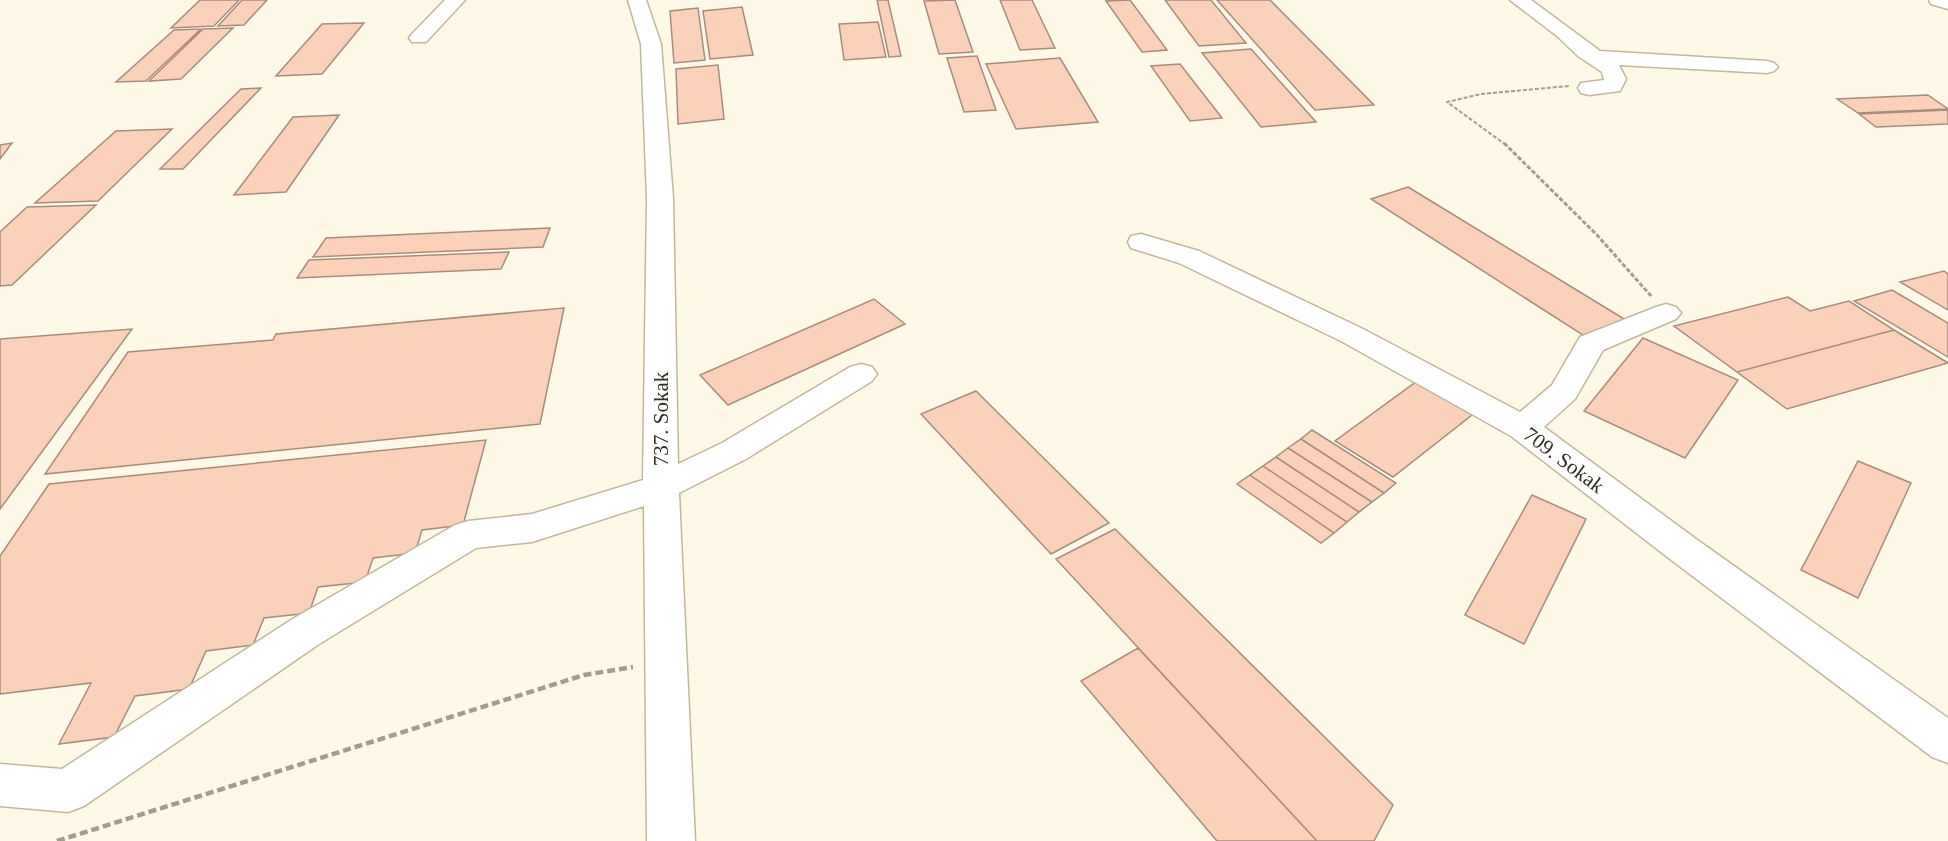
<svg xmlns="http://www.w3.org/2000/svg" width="1948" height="841" viewBox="0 0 1948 841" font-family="'Times New Roman',serif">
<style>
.building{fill:#fcd1ba;stroke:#a88c7d;stroke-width:1.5}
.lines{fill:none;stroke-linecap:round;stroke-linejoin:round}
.minor-casing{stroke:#c1b89c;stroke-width:3}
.path-far2{stroke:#a29e8f;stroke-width:2;stroke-dasharray:4 2;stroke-linecap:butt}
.path-far1{stroke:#a29e8f;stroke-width:3;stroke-dasharray:4.5 2;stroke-linecap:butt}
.path{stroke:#a29e8f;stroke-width:4.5;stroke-dasharray:8 4;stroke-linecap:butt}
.minor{fill:#fff;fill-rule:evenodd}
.labels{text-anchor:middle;stroke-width:5;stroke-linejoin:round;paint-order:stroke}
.street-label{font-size:21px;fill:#312d22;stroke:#fff}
</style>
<rect width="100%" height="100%" fill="#fef9e7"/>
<!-- building -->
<path class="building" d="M 200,0 L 239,0 L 214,26 L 171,28 Z
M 242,0 L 267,0 L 244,25 L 218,26 Z
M 877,0 L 888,0 L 901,56 L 889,57 Z
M 955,0 L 973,52 L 939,54 L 924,1 Z
M 1000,0 L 1032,0 L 1055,48 L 1020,50 Z
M 1130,0 L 1167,50 L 1142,52 L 1106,1 Z
M 1165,0 L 1211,0 L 1246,43 L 1199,46 Z
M 1217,0 L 1270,0 L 1374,105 L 1315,110 Z
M 742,7 L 753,55 L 710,59 L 703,11 Z
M 698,8 L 705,60 L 674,63 L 670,11 Z
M 878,22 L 886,57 L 844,60 L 839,24 Z
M 364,23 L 322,74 L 276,76 L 322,24 Z
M 233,28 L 181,79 L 149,81 L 203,29 Z
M 201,29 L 146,81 L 116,82 L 174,30 Z
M 1251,49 L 1316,122 L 1261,127 L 1202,53 Z
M 977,56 L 996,110 L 964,112 L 947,58 Z
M 1060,58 L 1098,122 L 1016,129 L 986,64 Z
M 1180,64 L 1222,118 L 1190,121 L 1151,66 Z
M 718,65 L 724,119 L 678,124 L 676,69 Z
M 261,88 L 183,169 L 160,169 L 241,89 Z
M 1928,95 L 1948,109 L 1858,113 L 1837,99 Z
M 1948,110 L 1948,124 L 1876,127 L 1859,114 Z
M 339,115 L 286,192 L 234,195 L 293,117 Z
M 172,129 L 98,201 L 35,203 L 116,131 Z
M 12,143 L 0,159 L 0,145 Z
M 1408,187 L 1629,322 L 1589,339 L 1371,199 Z
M 96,205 L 12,285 L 0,286 L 0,232 L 27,207 Z
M 550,228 L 543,247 L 313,257 L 326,238 Z
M 509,252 L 501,269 L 297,278 L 309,260 Z
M 1944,271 L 1948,274 L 1948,310 L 1900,282 Z
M 1892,290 L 1948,323 L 1948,357 L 1854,301 Z
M 1788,297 L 1810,311 L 1849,301 L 1894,330 L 1737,372 L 1674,326 Z
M 874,299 L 905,324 L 728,405 L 700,375 Z
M 564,308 L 540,424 L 45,474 L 128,352 L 273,340 L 276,334 Z
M 132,329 L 0,509 L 0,339 Z
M 1894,330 L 1948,363 L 1787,409 L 1737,372 Z
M 1643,338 L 1738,380 L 1685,458 L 1584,411 Z
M 1420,379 L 1477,411 L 1393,477 L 1335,441 Z
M 976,391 L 1109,523 L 1051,554 L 921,414 Z
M 1312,430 L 1396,483 L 1384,493 L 1301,439 Z
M 1301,439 L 1384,493 L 1372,502 L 1288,448 Z
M 486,440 L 463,525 L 422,530 L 415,553 L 373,558 L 365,582 L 318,587 L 309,613 L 264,618 L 253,645 L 206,651 L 189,689 L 135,696 L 114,737 L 59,744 L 91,683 L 0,694 L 0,556 L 49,484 Z
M 1288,448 L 1372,502 L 1359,512 L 1276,457 Z
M 1276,457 L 1359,512 L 1347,522 L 1263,466 Z
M 1858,461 L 1911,483 L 1858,598 L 1801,570 Z
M 1263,466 L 1347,522 L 1334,533 L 1250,475 Z
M 1250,475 L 1334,533 L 1321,543 L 1237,484 Z
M 1532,495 L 1586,519 L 1524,644 L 1465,615 Z
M 1115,529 L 1393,805 L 1374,841 L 1317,841 L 1056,559 Z
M 1138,648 L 1317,841 L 1217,841 L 1081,681 Z"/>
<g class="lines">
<defs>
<path id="minor" d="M 445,0 L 465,0 L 426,42 L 412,42 L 409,38 L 412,34 Z
M 628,0 L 646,0 L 661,44 L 673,198 L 678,464 L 722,443 L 850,367 L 861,364 L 872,367 L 877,374 L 872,381 L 746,459 L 679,493 L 695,841 L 647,841 L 644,506 L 532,542 L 476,548 L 319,644 L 84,806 L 68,812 L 0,806 L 0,764 L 62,769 L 291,620 L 455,525 L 468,521 L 532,514 L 643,480 L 647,198 L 641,44 Z
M 1510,0 L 1531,0 L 1600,51 L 1767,61 L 1774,63 L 1778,67 L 1774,71 L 1767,73 L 1619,65 L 1626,79 L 1620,91 L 1589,95 L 1581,93 L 1578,88 L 1581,83 L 1604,80 L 1602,72 L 1578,56 L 1557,36 Z
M 1929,0 L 1948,0 L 1948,9 L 1931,4 Z
M 1141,234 L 1199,251 L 1363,329 L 1520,412 L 1552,385 L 1580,337 L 1656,307 L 1666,304 L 1676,307 L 1681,313 L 1676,319 L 1603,350 L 1575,399 L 1544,427 L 1696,539 L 1948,718 L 1948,763 L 1932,757 L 1670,559 L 1511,436 L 1341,341 L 1179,263 L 1131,248 L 1128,242 L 1131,236 Z"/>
</defs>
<!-- minor casing -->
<use href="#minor" class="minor-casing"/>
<!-- path-far2 -->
<path class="path-far2" d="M 1506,145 L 1447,102 L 1481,94 L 1569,86"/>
<!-- path-far1 -->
<path class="path-far1" d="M 1504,143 L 1597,235 L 1652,297"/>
<!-- path -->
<path class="path" d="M 57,841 L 584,675 L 633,667"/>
<!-- minor -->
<use href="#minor" class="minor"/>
</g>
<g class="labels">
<!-- street labels -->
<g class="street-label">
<text transform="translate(661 419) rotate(-90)" y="7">737. Sokak</text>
<text transform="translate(1564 460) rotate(37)" y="7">709. Sokak</text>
</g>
</g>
</svg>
